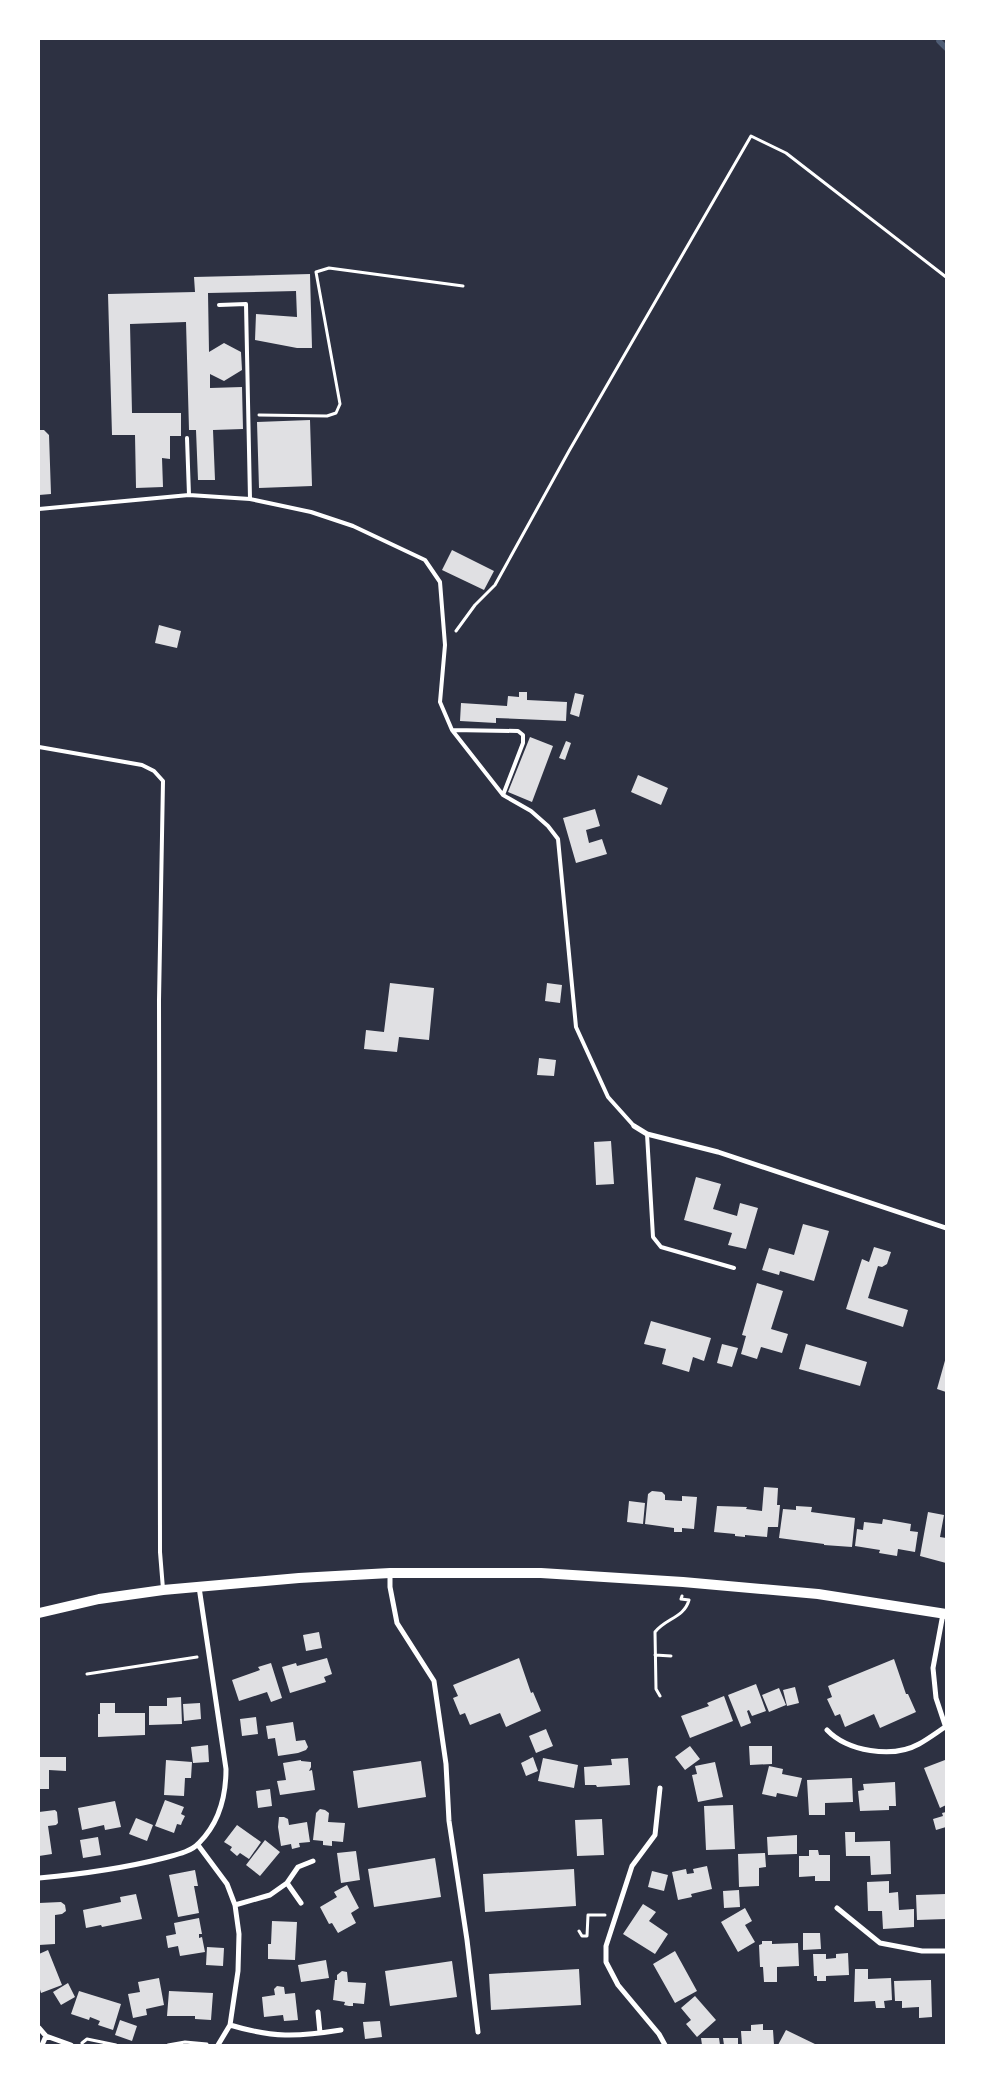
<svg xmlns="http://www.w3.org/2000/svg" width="985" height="2084" viewBox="0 0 985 2084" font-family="'IBM Plex Serif',serif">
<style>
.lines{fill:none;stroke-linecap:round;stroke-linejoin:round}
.stream{stroke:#4f5d75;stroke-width:5.5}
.building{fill:#e0e0e3}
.path{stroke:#fff;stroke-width:3}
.service{stroke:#fff;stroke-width:4}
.minor{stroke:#fff;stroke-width:5}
.secondary{stroke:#fff;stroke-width:10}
</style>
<rect width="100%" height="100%" fill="#2d3142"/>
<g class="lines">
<!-- stream -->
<path class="stream" d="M 939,41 L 946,48"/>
</g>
<!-- building -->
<path class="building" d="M 310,274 L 312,348 L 297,348 L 255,340 L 256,314 L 297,317 L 296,291 L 208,293 L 209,352 L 224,343 L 241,352 L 242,370 L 224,381 L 210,374 L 210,388 L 242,387 L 243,429 L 213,430 L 215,480 L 198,480 L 196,430 L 189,430 L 186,322 L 130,324 L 132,413 L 181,413 L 181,436 L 170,436 L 170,459 L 162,458 L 163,487 L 136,488 L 135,435 L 112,435 L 108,294 L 195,292 L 194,277 Z
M 310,420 L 312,486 L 259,488 L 257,422 Z
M 39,430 L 44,430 L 49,435 L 51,494 L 39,495 Z
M 452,550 L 494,571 L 484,590 L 442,570 Z
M 159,625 L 181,631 L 177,648 L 155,643 Z
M 519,692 L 527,692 L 527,700 L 567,702 L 566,721 L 496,718 L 496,723 L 460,721 L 461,703 L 507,706 L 508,696 L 519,697 Z
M 575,693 L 584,695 L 579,717 L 570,714 Z
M 530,737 L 553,746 L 532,802 L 508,792 Z
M 566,741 L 571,743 L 565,760 L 559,758 Z
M 638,775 L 668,788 L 661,805 L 631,792 Z
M 595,809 L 600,826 L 586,830 L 589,843 L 602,839 L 607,854 L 576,863 L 563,818 Z
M 390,983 L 434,988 L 429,1040 L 399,1037 L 397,1052 L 364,1049 L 366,1030 L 384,1032 Z
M 547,983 L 562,985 L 560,1003 L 545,1001 Z
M 539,1058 L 556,1060 L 554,1076 L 537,1075 Z
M 611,1141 L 614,1184 L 596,1185 L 594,1142 Z
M 696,1177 L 721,1184 L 713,1209 L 737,1216 L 740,1203 L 758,1208 L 746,1249 L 728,1245 L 732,1233 L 684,1220 Z
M 803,1224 L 829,1231 L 814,1281 L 780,1271 L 779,1275 L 762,1270 L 769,1248 L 794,1255 Z
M 874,1247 L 891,1252 L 887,1264 L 882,1267 L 878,1266 L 868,1298 L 908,1310 L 903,1327 L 846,1309 L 862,1259 L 869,1262 Z
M 757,1283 L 783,1291 L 771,1329 L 788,1334 L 782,1353 L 761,1347 L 757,1359 L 741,1354 L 746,1336 L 742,1335 Z
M 651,1321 L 711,1338 L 704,1361 L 693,1357 L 689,1372 L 662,1364 L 666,1349 L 644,1344 Z
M 722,1344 L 738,1348 L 732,1367 L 717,1363 Z
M 806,1344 L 867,1362 L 860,1386 L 799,1369 Z
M 946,1357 L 946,1392 L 937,1389 Z
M 764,1487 L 778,1488 L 777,1505 L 780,1505 L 778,1527 L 768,1527 L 767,1537 L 745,1535 L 745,1537 L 735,1536 L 735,1534 L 714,1532 L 717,1506 L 747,1507 L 746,1509 L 762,1511 Z
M 652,1491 L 662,1492 L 665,1495 L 665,1500 L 682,1501 L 682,1496 L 697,1497 L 694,1529 L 682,1528 L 682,1532 L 674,1532 L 674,1528 L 645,1524 L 648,1494 Z
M 629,1501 L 645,1503 L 643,1524 L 627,1522 Z
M 796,1506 L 812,1507 L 811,1512 L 855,1518 L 852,1547 L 824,1545 L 824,1544 L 779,1538 L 783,1509 L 796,1510 Z
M 928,1512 L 944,1515 L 940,1537 L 946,1538 L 946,1563 L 920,1556 Z
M 883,1519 L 911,1524 L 910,1531 L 918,1532 L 915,1552 L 898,1549 L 897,1556 L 879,1553 L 880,1550 L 855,1546 L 857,1529 L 863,1530 L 864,1522 L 882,1524 Z
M 319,1632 L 322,1648 L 306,1651 L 303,1635 Z
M 327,1658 L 332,1674 L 324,1677 L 326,1682 L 290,1693 L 282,1667 L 296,1663 L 297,1666 Z
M 519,1658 L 531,1693 L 533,1692 L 541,1711 L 506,1727 L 500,1713 L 470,1725 L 465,1713 L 460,1715 L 453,1698 L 458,1696 L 453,1685 Z
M 894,1659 L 906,1694 L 908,1694 L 916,1712 L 880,1728 L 874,1714 L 845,1727 L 840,1714 L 835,1716 L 827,1699 L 832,1697 L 828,1686 Z
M 271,1663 L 282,1698 L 271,1702 L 267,1692 L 239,1701 L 232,1680 L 260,1670 L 258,1667 Z
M 756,1684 L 766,1711 L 752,1716 L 749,1710 L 747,1711 L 751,1723 L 741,1727 L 728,1695 Z
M 795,1687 L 799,1703 L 787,1706 L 783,1690 Z
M 779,1688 L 786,1705 L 769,1712 L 762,1695 Z
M 724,1696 L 733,1721 L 690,1738 L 681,1716 L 709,1706 L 707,1703 Z
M 181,1697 L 182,1724 L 149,1725 L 149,1706 L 167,1706 L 167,1698 Z
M 100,1703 L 115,1703 L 115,1713 L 145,1713 L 145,1735 L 98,1737 L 98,1714 L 100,1714 Z
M 200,1703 L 201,1719 L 184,1721 L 183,1704 Z
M 256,1717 L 258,1734 L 242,1736 L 240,1719 Z
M 293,1722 L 296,1741 L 305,1740 L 308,1747 L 306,1750 L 298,1753 L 278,1756 L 275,1738 L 268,1739 L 266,1726 Z
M 546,1729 L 553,1746 L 536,1753 L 529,1736 Z
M 208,1745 L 209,1762 L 193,1763 L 191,1747 Z
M 690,1746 L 700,1759 L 685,1770 L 675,1757 Z
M 749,1746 L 772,1746 L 772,1764 L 750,1765 Z
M 39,1757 L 66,1757 L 66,1771 L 49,1770 L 49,1789 L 39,1789 Z
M 533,1757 L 538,1771 L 526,1776 L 521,1763 Z
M 543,1758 L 578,1765 L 574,1788 L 538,1781 Z
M 628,1758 L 630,1785 L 597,1787 L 596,1785 L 585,1785 L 584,1767 L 612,1765 L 611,1759 Z
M 166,1760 L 192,1762 L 191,1778 L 185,1778 L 184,1796 L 164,1795 Z
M 301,1760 L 301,1761 L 311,1762 L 311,1767 L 309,1771 L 312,1770 L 315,1790 L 280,1795 L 277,1781 L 286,1780 L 283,1763 Z
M 945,1760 L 946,1764 L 946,1805 L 940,1808 L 924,1768 Z
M 421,1761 L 426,1797 L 358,1808 L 353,1771 Z
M 715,1762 L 723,1797 L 698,1802 L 692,1775 L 697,1774 L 695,1766 Z
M 769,1766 L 783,1769 L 782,1774 L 802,1778 L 797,1797 L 777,1793 L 776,1797 L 762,1794 Z
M 852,1778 L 853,1802 L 825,1803 L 825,1815 L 809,1815 L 807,1780 Z
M 895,1782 L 896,1806 L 889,1806 L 889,1810 L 860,1811 L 858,1791 L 864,1790 L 863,1784 Z
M 270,1789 L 272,1806 L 258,1808 L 256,1791 Z
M 165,1800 L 184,1807 L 181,1814 L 185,1816 L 182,1822 L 181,1825 L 177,1824 L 174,1833 L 155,1826 Z
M 115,1801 L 121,1827 L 105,1830 L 104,1825 L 82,1830 L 78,1808 Z
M 733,1805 L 735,1849 L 706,1850 L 704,1806 Z
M 320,1809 L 325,1810 L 329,1813 L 328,1822 L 345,1823 L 343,1842 L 332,1841 L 332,1846 L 323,1845 L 323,1841 L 313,1840 L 316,1813 Z
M 55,1810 L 57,1812 L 58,1823 L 56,1825 L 48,1826 L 52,1854 L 39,1856 L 39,1812 Z
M 946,1812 L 946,1827 L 936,1830 L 933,1819 L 943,1816 L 942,1813 Z
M 279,1817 L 284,1817 L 288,1819 L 289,1825 L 307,1822 L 310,1842 L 299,1843 L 300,1847 L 292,1849 L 291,1844 L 281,1846 L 278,1827 Z
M 136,1818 L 153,1825 L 147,1841 L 129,1834 Z
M 602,1819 L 604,1855 L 577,1856 L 575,1820 Z
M 237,1825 L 261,1842 L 249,1859 L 240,1853 L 237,1856 L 230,1850 L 232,1847 L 224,1842 Z
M 845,1832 L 855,1832 L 855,1842 L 890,1841 L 891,1874 L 871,1875 L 870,1856 L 846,1856 Z
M 797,1835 L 797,1854 L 768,1855 L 767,1837 Z
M 98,1837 L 101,1855 L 83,1858 L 80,1840 Z
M 265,1840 L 280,1852 L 260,1876 L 246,1865 Z
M 809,1850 L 818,1850 L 819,1855 L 830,1855 L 830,1881 L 815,1881 L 815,1876 L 799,1877 L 799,1856 L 809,1856 Z
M 356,1851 L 360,1880 L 341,1883 L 337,1853 Z
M 765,1853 L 766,1867 L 759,1868 L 759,1886 L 739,1887 L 738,1854 Z
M 435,1858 L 441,1897 L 374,1907 L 368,1869 Z
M 707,1866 L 712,1889 L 691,1894 L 692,1897 L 678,1900 L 672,1872 L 686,1869 L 687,1874 L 694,1873 L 693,1869 Z
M 574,1869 L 576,1906 L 485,1912 L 483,1874 Z
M 195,1870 L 198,1886 L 194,1886 L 199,1913 L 178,1917 L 169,1875 Z
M 652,1871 L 668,1875 L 664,1891 L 648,1887 Z
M 889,1881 L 889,1893 L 898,1892 L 899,1910 L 914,1909 L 914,1927 L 883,1929 L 882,1911 L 868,1911 L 867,1882 Z
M 347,1885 L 359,1908 L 351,1913 L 356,1923 L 338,1933 L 332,1923 L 329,1924 L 320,1907 L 337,1897 L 334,1892 Z
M 739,1890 L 740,1907 L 724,1908 L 723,1891 Z
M 136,1894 L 142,1919 L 102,1927 L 101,1925 L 86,1928 L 83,1910 L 121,1902 L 120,1897 Z
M 946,1894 L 946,1919 L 917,1920 L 916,1895 Z
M 61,1902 L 65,1905 L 66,1911 L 62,1914 L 55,1915 L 55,1944 L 39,1945 L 39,1903 Z
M 643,1904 L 656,1912 L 649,1921 L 668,1934 L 655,1954 L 623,1934 Z
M 745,1908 L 752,1921 L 745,1925 L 755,1942 L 738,1952 L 721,1922 Z
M 199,1918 L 202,1934 L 199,1934 L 199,1938 L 202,1937 L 205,1952 L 180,1956 L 178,1946 L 168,1948 L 166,1936 L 176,1934 L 174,1923 Z
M 272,1921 L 297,1922 L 295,1960 L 268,1959 L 268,1944 L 271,1944 Z
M 803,1933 L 820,1933 L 821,1949 L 803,1950 Z
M 762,1941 L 772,1941 L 772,1944 L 798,1943 L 799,1966 L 777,1967 L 777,1982 L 764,1982 L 763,1967 L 760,1967 L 759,1945 L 762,1944 Z
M 207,1947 L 224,1948 L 223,1966 L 206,1965 Z
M 48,1950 L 62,1985 L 41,1993 L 39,1986 L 39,1954 Z
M 675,1951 L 697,1991 L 675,2003 L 653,1964 Z
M 848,1953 L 849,1975 L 826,1976 L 826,1981 L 817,1981 L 817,1976 L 814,1976 L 813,1954 L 826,1954 L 826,1959 L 836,1958 L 836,1954 Z
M 326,1960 L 329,1978 L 301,1982 L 298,1965 Z
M 452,1961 L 457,1997 L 390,2006 L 385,1971 Z
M 579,1969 L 581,2005 L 491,2010 L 489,1974 Z
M 855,1969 L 868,1969 L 868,1979 L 891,1978 L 892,2000 L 884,2001 L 885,2008 L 876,2008 L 875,2001 L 854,2002 Z
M 342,1971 L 347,1972 L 348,1982 L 366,1983 L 364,2004 L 353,2003 L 353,2006 L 349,2006 L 344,2005 L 345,2002 L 333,2000 L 335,1980 L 337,1980 L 337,1975 Z
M 159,1978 L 164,2005 L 146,2009 L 147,2015 L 133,2018 L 128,1994 L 140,1992 L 138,1982 Z
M 931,1980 L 932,2017 L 919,2018 L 919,2007 L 902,2008 L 902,2001 L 895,2001 L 894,1981 Z
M 68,1983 L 75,1997 L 61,2005 L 53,1992 Z
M 277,1986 L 284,1987 L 285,1994 L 295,1993 L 298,2020 L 284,2021 L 283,2015 L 264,2017 L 262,1997 L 275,1995 L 274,1989 Z
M 79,1991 L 121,2004 L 113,2030 L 98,2025 L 100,2021 L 90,2017 L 89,2020 L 71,2014 Z
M 169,1991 L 213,1993 L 211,2020 L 195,2019 L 195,2016 L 167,2016 Z
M 695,1996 L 716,2020 L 697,2037 L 686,2024 L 691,2020 L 681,2008 Z
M 120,2020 L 137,2026 L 132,2041 L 115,2035 Z
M 380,2021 L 382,2037 L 365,2039 L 363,2022 Z
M 763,2024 L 763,2030 L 773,2030 L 774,2045 L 742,2045 L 741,2031 L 751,2031 L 751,2025 Z
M 786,2030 L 817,2045 L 778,2045 Z
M 701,2038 L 719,2038 L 720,2045 L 702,2045 Z
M 723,2038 L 738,2038 L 738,2045 L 724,2045 Z"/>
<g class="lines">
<!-- path -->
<path class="path" d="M 259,415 L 327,416 L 336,413 L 340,404 L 316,272 L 329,268 L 463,286
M 456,631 L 475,605 L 495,585 L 569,451 L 751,136 L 786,153 L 946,277
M 655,1655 L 671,1656
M 87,1674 L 197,1657
M 660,1696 L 656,1689 L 655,1632 C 666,1618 684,1618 689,1600 L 681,1599 L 682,1596
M 579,1931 L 582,1936 L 587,1936 L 588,1915 L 605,1915
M 82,2043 L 87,2039 L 116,2045
M 168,2045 L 185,2042 L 207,2044"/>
<!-- service -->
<path class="service" d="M 219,305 L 246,304 L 250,499
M 187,438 L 189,495
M 39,509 L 189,495 L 250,499 L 311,512 L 353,526 L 425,560 L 440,582 L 445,645 L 440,702 L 452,730 L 503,795 L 531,811 L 548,826 L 558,839 L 576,1027 L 608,1097 L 634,1126
M 452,730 L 518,731 L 523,735 L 523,743 L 503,795
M 39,747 L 142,765 L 154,771 L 163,781 L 159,1000 L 160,1552 L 163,1589
M 647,1134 L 653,1237 L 661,1247 L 734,1268"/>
<!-- minor -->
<path class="minor" d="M 634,1126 L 647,1134 L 718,1152 L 946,1228
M 390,1573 L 390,1587 L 397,1623 L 434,1681 L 446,1764 L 449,1821 L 467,1940 L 478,2032
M 943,1614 L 933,1668 L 936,1698 L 946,1728
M 827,1730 C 847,1751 892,1759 919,1744 C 928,1739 936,1733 945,1727
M 660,1788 L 655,1835 L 632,1866 L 606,1946 L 606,1962 L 618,1985 L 659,2034 L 665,2045
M 198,1845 L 227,1884 L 235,1905 L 239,1934 L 238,1971 L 230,2025 L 218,2045
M 39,1878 C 83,1874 121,1869 164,1858 C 175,1855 191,1852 199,1843 C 219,1823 226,1797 226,1769 L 199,1587
M 287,1883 L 301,1903
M 235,1905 L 270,1895 L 287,1883 L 298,1867 L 313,1861
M 837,1908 L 880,1943 L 922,1951 L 946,1951
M 318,2012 L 320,2033
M 230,2025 C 273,2038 297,2037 341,2030
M 39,2028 L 46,2036 L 71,2045
M 42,2045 L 46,2036"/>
<!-- secondary -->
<path class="secondary" d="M 39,1613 L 99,1599 L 163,1590 L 299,1578 L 390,1573 L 541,1573 L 683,1582 L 818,1594 L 946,1614"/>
</g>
<!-- border -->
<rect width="985" height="2084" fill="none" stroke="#ffffff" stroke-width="80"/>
</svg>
